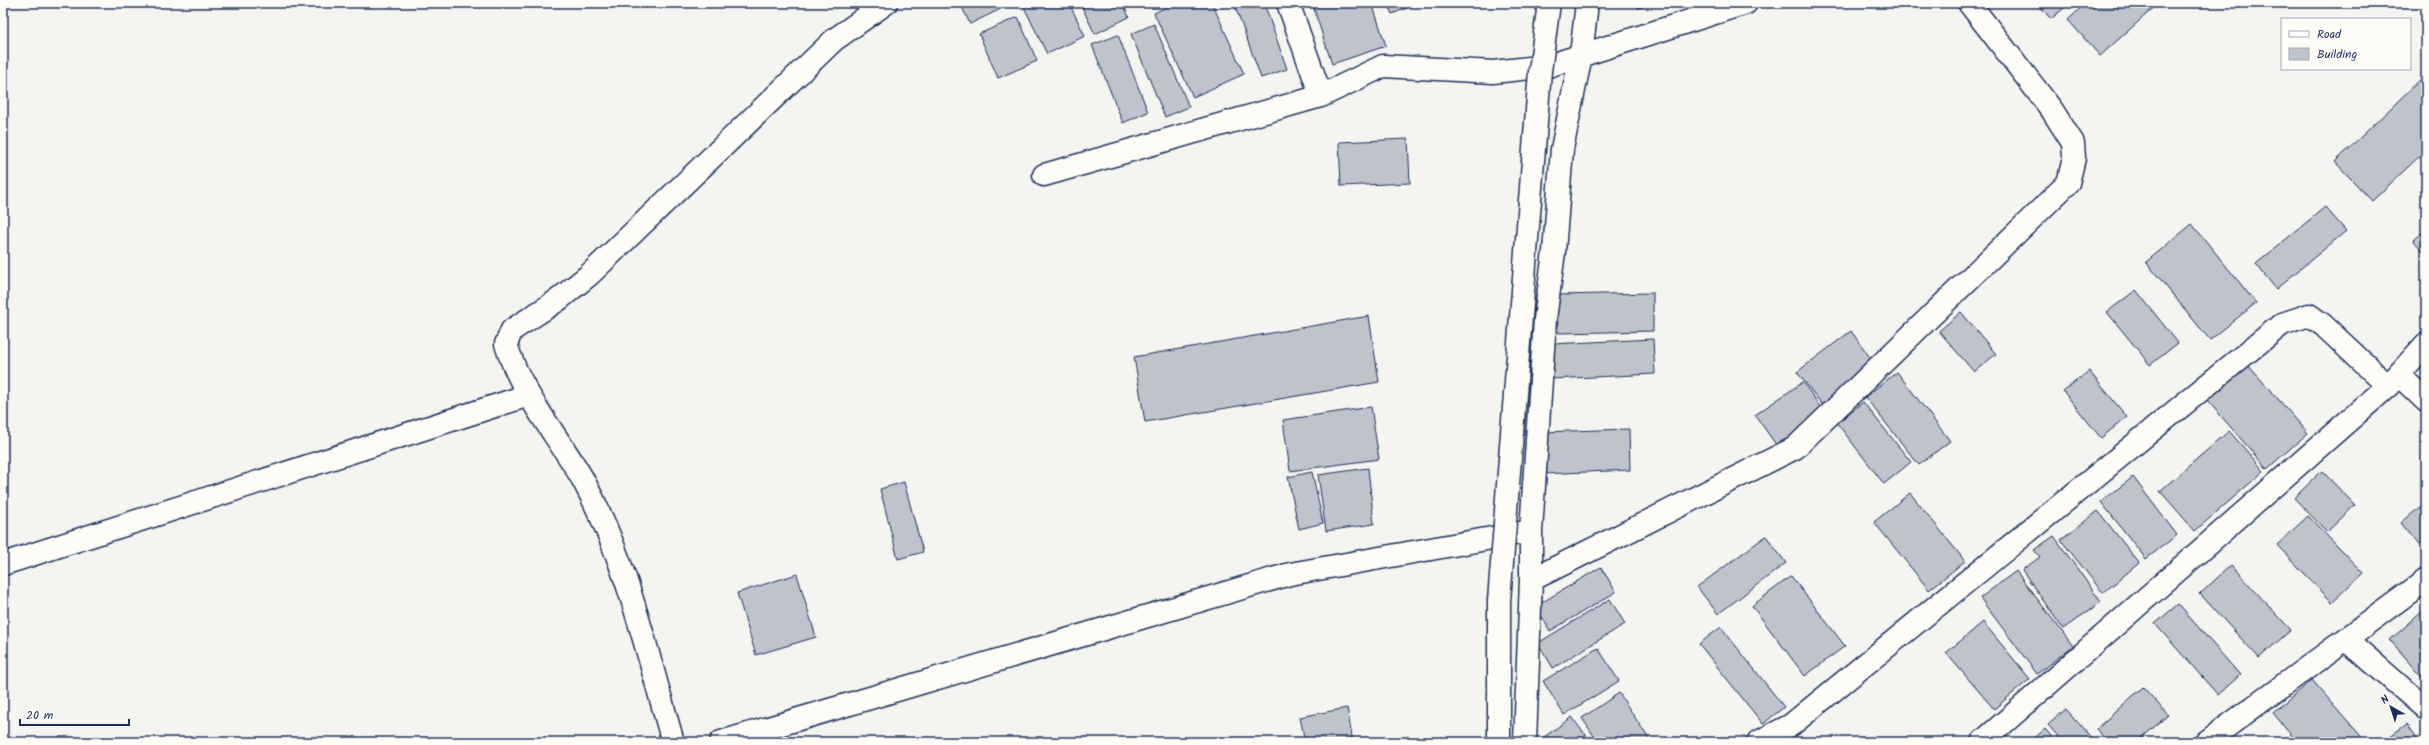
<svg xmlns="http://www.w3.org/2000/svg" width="2429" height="745" viewBox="0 0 2429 745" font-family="Kalam,sans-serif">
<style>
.building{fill:#bfc3cc;stroke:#1b2f5e}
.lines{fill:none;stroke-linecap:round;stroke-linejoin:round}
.minor-casing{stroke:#1b2f5e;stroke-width:25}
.minor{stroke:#fdfcf7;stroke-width:22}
.minor-bridge-casing{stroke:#1b2f5e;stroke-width:25;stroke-linecap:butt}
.minor-bridge{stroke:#fdfcf7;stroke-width:22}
</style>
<rect width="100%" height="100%" fill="#f4f4f1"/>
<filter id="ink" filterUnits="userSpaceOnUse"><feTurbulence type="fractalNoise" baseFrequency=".025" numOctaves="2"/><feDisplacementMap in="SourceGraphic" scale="8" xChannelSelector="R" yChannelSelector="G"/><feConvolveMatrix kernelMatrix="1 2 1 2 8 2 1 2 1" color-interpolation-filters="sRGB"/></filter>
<g filter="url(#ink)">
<!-- building -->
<path class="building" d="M 960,3 L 1011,3 L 1011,4 L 970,24 Z
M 1022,3 L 1069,3 L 1085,36 L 1047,54 Z
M 1080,3 L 1123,3 L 1129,17 L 1095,34 Z
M 1175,3 L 1212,3 L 1244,74 L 1193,97 L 1154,13 Z
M 1234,3 L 1264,3 L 1287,69 L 1261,78 Z
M 1312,3 L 1372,3 L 1386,46 L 1332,64 Z
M 1387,3 L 1419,3 L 1392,14 Z
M 1637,3 L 1654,3 L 1638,8 Z
M 2037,3 L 2070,3 L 2051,19 Z
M 2086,3 L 2159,3 L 2100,56 L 2068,20 Z
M 1018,17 L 1037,61 L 998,78 L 979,34 Z
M 1154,24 L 1189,107 L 1165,117 L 1131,34 Z
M 1118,35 L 1148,112 L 1123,123 L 1092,45 Z
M 2426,74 L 2426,150 L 2372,201 L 2335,162 Z
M 1408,139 L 1410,183 L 1341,186 L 1339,142 Z
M 2325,207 L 2346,231 L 2276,289 L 2256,264 Z
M 2192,224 L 2256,303 L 2210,340 L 2146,262 Z
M 2426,229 L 2426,254 L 2413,240 Z
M 2136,290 L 2178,343 L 2150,365 L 2107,312 Z
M 1653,293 L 1653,331 L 1558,333 L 1557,295 Z
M 1961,312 L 1996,354 L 1974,372 L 1939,331 Z
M 1369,316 L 1379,382 L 1145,422 L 1134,357 Z
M 1851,331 L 1877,367 L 1824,407 L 1797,372 Z
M 1653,339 L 1655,374 L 1552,379 L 1551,344 Z
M 2247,364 L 2308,433 L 2267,469 L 2207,400 Z
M 2089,371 L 2127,417 L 2101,438 L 2063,391 Z
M 1897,372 L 1950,441 L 1919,465 L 1865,397 Z
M 1803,382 L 1825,414 L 1777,446 L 1755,415 Z
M 1863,402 L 1911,462 L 1884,484 L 1837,423 Z
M 1371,407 L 1379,459 L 1290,471 L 1283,420 Z
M 1629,429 L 1630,470 L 1543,474 L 1541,432 Z
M 2229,431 L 2264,471 L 2195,531 L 2160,491 Z
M 1368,468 L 1374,524 L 1326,531 L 1318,475 Z
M 2322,471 L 2355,505 L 2327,532 L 2294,498 Z
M 1312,472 L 1323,523 L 1299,529 L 1288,477 Z
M 2133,477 L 2177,535 L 2146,559 L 2101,502 Z
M 904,482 L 923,552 L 898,559 L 880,489 Z
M 1910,493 L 1965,561 L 1929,590 L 1874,522 Z
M 2426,502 L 2426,539 L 2419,545 L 2401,523 Z
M 2098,511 L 2139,563 L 2103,593 L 2061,540 Z
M 2308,516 L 2363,573 L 2332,602 L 2277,545 Z
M 1766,536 L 1786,563 L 1718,614 L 1697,587 Z
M 2054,536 L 2101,602 L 2063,629 L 2022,570 L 2040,557 L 2034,550 Z
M 2231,565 L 2291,630 L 2259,658 L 2200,594 Z
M 1601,567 L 1616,592 L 1550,631 L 1536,606 Z
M 2016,571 L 2073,646 L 2037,674 L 1980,598 Z
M 797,574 L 816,637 L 756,655 L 737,593 Z
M 1791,576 L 1845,646 L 1805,676 L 1752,606 Z
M 1610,599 L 1625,624 L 1553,668 L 1538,643 Z
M 2178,604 L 2240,675 L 2218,695 L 2155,624 Z
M 2424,610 L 2426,613 L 2426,681 L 2390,640 Z
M 1983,622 L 2030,679 L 1994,709 L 1946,653 Z
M 1721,627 L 1784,707 L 1763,724 L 1699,644 Z
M 1598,648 L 1619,681 L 1564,715 L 1543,681 Z
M 2312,680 L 2366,742 L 2298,742 L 2273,713 Z
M 2143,687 L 2168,715 L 2137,742 L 2108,742 L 2096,729 Z
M 1619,693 L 1651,742 L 1598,742 L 1582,718 Z
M 1347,708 L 1353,742 L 1305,742 L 1300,717 Z
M 2066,709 L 2095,742 L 2063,742 L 2048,725 Z
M 1572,717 L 1590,742 L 1537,742 Z
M 2407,724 L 2420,742 L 2382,742 Z
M 2045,729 L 2056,742 L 2030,742 Z"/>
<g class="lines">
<defs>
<path id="minor" d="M 1288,3 L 1321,96
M 1044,175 L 1321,96 L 1383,66 L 1493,72 L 1548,66 L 1746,3
M 2399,375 L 2426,401
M 3,564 L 529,395
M 1531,580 L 1795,448 L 2068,183 L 2074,158 L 2073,143 L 2052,110 L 1969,3
M 2347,640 L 2426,709
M 673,742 C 647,653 627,560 582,478 C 556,433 521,394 506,344 L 512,330 L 558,300 L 589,275 L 834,40 L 886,3
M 721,742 L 1290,574 L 1531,531
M 1525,742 L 1531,580 L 1531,531 L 1545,319 L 1554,252 L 1562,149 L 1581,55 L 1587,3
M 1758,742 L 1791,725 L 2282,324 L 2309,315 L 2323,325 L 2388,386
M 1982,742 L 2388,386 L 2426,344
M 2206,742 L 2426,580"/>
</defs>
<!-- minor casing -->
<use href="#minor" class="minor-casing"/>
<!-- minor -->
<use href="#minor" class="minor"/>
<defs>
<path id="minor-bridge" d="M 1499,742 L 1499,601 L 1540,71 L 1549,3"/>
</defs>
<!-- minor-bridge casing -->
<use href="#minor-bridge" class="minor-bridge-casing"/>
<!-- minor-bridge -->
<use href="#minor-bridge" class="minor-bridge"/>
</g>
</g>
<!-- margin -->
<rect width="2429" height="745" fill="none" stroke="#fdfcf7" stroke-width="16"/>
<rect x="8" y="8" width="2413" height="729" fill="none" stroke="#1b2f5e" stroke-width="1.5" filter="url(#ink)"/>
<!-- legend -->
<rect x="2281" y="18" width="130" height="52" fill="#fdfcf7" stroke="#a3aaba"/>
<rect x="2289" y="31" width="20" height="6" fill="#fdfcf7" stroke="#a3aaba"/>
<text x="2317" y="38" font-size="12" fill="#1b2f5e">Road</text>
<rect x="2289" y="48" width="20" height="12" fill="#bfc3cc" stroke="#a3aaba"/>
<text x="2317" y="58" font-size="12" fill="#1b2f5e">Building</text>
<!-- north arrow -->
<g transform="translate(2391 707) rotate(321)" stroke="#fdfcf7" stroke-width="3" paint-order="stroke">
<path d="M0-3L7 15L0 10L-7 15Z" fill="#1b2f5e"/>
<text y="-6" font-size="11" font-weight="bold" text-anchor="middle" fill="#1b2f5e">N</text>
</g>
<!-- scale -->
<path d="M20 719v6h109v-6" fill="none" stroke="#1b2f5e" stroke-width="2"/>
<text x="26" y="719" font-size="12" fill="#1b2f5e" stroke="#fdfcf7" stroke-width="3" paint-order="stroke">20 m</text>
</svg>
